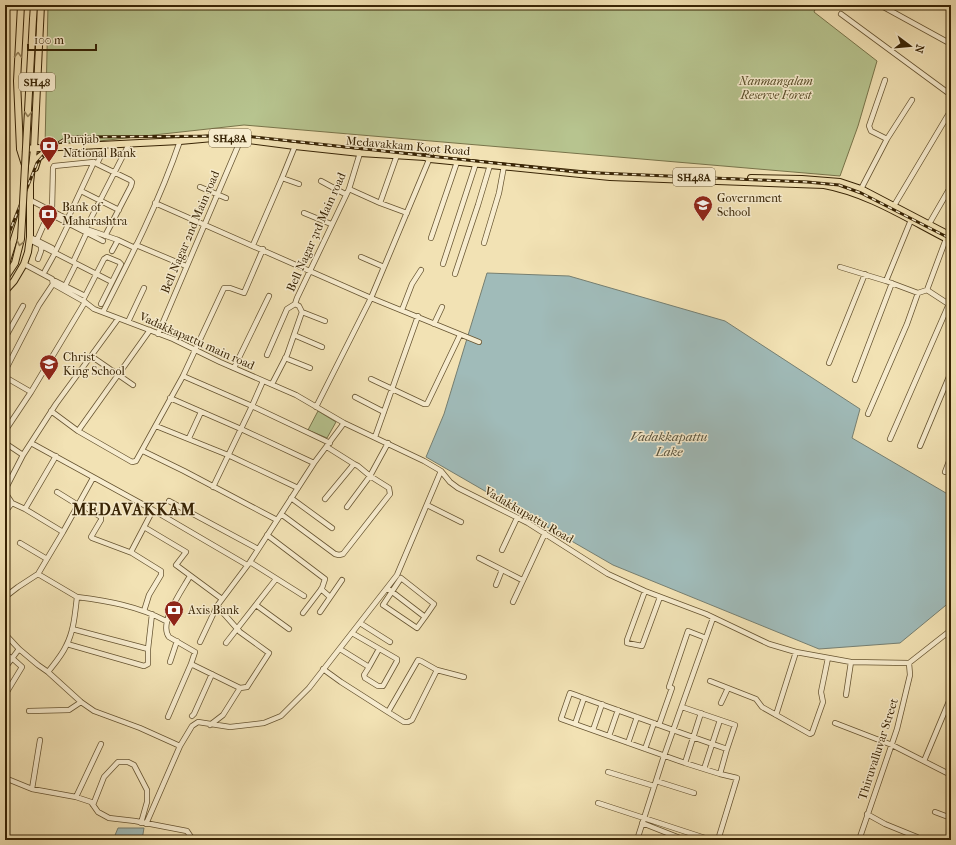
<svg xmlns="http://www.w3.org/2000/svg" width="956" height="845" viewBox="0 0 956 845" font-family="'IM FELL French Canon',serif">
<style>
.green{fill:#b7c48f;stroke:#78744a}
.water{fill:#a0bbb9;stroke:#767f71}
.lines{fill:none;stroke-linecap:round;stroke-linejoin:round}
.minor-casing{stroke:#665431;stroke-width:6}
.major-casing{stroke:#382405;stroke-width:8}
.minor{stroke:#f7ecce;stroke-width:4.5}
.major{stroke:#f2e2b4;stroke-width:6}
.rail-casing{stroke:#382405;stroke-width:3}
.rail{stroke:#f7ecce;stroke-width:1.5;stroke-dasharray:4.5;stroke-linecap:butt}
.major-bridge-casing{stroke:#382405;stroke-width:8;stroke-linecap:butt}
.major-bridge{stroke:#f2e2b4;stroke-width:6}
.oneway{stroke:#95835c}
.labels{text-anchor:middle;stroke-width:3;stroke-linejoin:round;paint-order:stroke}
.shield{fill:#f7ecce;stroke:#716041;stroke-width:1}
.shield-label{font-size:11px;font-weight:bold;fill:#382405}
.park-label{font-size:12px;font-style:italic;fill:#584c28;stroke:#f7ecce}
.poi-label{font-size:12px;fill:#382405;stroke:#f7ecce;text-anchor:start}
.street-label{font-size:12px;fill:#382405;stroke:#f7ecce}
.water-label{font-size:13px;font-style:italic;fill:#57513b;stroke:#f7ecce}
.district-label{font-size:16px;font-weight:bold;letter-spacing:1px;fill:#382405;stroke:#f7ecce}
</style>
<rect width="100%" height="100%" fill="#f2e2b4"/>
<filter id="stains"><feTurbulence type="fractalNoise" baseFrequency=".005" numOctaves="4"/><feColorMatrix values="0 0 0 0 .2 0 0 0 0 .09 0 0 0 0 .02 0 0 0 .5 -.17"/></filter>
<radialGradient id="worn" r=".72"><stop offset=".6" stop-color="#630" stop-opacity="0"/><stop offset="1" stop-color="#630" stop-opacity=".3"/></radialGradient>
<!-- green -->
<path class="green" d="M 48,5 L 817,5 L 814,12 L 877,61 L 858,126 L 840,176 L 244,125 L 45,147 Z
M 318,411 L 336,422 L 327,438 L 308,430 Z"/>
<!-- water -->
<path class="water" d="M 487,273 L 569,276 L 725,321 L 860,409 L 852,438 L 951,496 L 951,601 L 900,643 L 819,649 L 613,565 L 426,457 L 444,414 Z
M 118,828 L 144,828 L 142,840 L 113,840 Z"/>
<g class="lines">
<defs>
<path id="minor" d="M 880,5 L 951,44
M 841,14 L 951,95
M 885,80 L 869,126 L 871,131 L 887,139
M 431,155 L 371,298 L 479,342
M 97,164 L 103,151
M 282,178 L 295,146
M 321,181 L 345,194
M 200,187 L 226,198
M 349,189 L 380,203 L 397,155
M 861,189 L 887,139 L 912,100
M 81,191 L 119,210
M 30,200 L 89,230 L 118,240 L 135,248
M 155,203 L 371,298 L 316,407
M 380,203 L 407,213
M 892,209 L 951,110
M 52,210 L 53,168 L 54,166 L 94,162 L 97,164 L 130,180 L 132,182 L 131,186 L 105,236
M 304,213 L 331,224
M 68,218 L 94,162
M 929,224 L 951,186
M 86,228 L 129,144
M 30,237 L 52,248
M 431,238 L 457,162
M 30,240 L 112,282
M 37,240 L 47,217 L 52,215 L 103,241
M 484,243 L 499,193 L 504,166
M 136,245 L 186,266
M 253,245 L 282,178 L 299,184
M 56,250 L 69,223
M 112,251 L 118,240
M 361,257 L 384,267
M 38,259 L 41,251 L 41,246
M 74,260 L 87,232
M 24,264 L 52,279 L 53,284 L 85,302 L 94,309 L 173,339 L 220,362 L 296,395 L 344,423 L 424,461 L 441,471 L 450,482 L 458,488 L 528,523 L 608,574 L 645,591 L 706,614 L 769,644 L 796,652 L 851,662 L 909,663 L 951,630
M 443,264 L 476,163
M 840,267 L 886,281 L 918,293 L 927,290 L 950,305
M 45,271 L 55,253
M 455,274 L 478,205 L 490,165
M 55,281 L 85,296
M 886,281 L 911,220
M 65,286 L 76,264
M 927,290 L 946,239
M 83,300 L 104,259 L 107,257 L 119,262 L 121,264 L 101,304
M 402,310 L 412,284 L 421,270
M 103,312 C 131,257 160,200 180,141
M 302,312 L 325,321
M 128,322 L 144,288
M 434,324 L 442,307
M 158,334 L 241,139
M 294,335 L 322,347
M 5,338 L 23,306
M 267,355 L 287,309 L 295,304
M 91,356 L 133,385
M 285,358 L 310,368
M 829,363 L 865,274
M 234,368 L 269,296
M 5,371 L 39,305 L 53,284
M 183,376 L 252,406 L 263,381
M 5,377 L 31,392 L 85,302
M 371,379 L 424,404 L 427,404 L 460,335
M 855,380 L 892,283
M 272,384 L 287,355 L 302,312 L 299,306 L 295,304 L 297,298 L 349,189 L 360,153
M 355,397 L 384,412
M 170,398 L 241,429 L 314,463
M 51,411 L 78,431 L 132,462 L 136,461 L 183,376 L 224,288 L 230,288 L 244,293 L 263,249
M 868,414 L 907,324 L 918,293
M 156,426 L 228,455 L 298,488
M 5,431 L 31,392
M 78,431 L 150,330
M 375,437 L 418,316
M 189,438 L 201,412
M 890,439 L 949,304
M 5,443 L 23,455
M 31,443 L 153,510 L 247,565
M 920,446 L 951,372
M 327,447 L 354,464
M 143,451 L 184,471 L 277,520
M 945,472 L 951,456
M 213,487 L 252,406 L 330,443
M 57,492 L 78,505
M 291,498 L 332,528
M 169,501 L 258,549
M 79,503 L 101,517 L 101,520 L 91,537 L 92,538 L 132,553
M 427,505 L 461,522
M 347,507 L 370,476 L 388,443
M 25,509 L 56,456
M 5,512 L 12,503
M 281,514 L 335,554 L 339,555 L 343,554 L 390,494 L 389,488 L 370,476 L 358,466 L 354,464 L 325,499
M 144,527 L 186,552 L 176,565 L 222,599
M 63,532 L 25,509 L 12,503 L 6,494 L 7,486 L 23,455 L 56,404 L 118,319
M 267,535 L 325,579 L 322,588 L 303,613
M 20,543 L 47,559
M 502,550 L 517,518
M 479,558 L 522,580
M 250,562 L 304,596
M 38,574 L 77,597 C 75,613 74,631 66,646 C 62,655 55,663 48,672
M 496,585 L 502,570
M 387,588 L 391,591 L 425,617 L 434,604 L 401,578 L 383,605 L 417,628 L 425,617
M 321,589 L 330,597
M 645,591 L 627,640 L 627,643 L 642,646 L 660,597
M 5,597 L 18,587 L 38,574 L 63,532 L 93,478
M 77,597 C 108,601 138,606 166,621
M 513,602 L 545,533
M 256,605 L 289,629
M 144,611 L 149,595 L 161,575 L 161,571 L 132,553 L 132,550 L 153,510
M 320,612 L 342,580
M 360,623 L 390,642
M 72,629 L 148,649
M 5,634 L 19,649 L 38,665 L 48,672 L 81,702 L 94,711 L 140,728 L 180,746
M 200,642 L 217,606 L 250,562 L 314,463 L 344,423
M 226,643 L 276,579
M 67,644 L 144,666 L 148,664 L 148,649 L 152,614
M 340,649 L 369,667 L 364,675 L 365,678 L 378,686 L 383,686 L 397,661 L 397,659 L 352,633
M 5,655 L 12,658 L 22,667 L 5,695
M 170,662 L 177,641
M 191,664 L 240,688 L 247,687 L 269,653 L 240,632 L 217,606
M 369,667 L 379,649
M 5,668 L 19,649
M 323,669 L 341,682 L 388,712 L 418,660 L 421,661 L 437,670 L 464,677
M 710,681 L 756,699 L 762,707 L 810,734 L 812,733 L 823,702 L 821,692 L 828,658
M 846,695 L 851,662
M 721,703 L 728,688
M 682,707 L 735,725 L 727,749
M 29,711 L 69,710 L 81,702
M 388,712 L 404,722 L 408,722 L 412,720 L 437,670
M 776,715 L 796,652
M 192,716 L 194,714 L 212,674
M 168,717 L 191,664 L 195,652 L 169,637 C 158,623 183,589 190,576
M 835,723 L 892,745 L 951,775
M 575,724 L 584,698
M 210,725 L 223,715 L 240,688
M 659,725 L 672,688 L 669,687 L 688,631 L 706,638
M 593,730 L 602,704
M 609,736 L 618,710
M 628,743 L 637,717
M 645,749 L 654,723
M 924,761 L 950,699
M 685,763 L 701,713
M 704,769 L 720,774 L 727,749 C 675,731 623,712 570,693 L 561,719 L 685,763 L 704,769 L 720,720
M 608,772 L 654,786
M 5,778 L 32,789 L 76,797 L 91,802 L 98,812 L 109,818 L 135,821 L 187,831 L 193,840
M 656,781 L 694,793
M 32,789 L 40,740
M 76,797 L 101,744
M 598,803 L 708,839
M 93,805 L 104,777 L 118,762 L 128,762 L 134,765 L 147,790 L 147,802 L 141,823
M 935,812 L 951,818
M 867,814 L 885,824 L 917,837
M 642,823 L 685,840
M 146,824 L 180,746 L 192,726 L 198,722 L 230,727 L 264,723 L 281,716 L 309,688 L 397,575 L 441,471
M 637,840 L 664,756 L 713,618
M 718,840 L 737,778 L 720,774
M 859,840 L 897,729 L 910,675 L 909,663"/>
<path id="major" d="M 21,5 L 17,81 L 20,149 L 25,165
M 33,19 L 34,5
M 20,149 L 180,141 L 224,137 L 295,146 L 360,153 L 425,157 L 430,159 L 610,177 L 824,185 C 869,193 911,221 951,241
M 35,168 L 38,158 L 49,149
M 751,178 L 802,179 L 840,182 L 861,189 L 951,236
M 5,267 L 21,217
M 5,291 L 14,281 L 24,264 L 28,252 L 30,237 L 30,183 L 34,149 L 41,5"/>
</defs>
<!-- minor casing -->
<use href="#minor" class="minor-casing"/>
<!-- major casing -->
<use href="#major" class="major-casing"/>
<!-- minor -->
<use href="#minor" class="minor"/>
<!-- major -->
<use href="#major" class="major"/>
<defs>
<path id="rail" d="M 5,243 L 37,163 L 50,148 L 68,137 L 245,136 L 576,172 L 807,182 L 839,185 L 861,193 L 951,239"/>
</defs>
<!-- rail casing -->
<use href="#rail" class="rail-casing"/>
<!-- rail -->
<use href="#rail" class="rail"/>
<defs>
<path id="major-bridge" d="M 5,278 L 15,263 L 21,239 L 33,19"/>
</defs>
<!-- major-bridge casing -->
<use href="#major-bridge" class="major-bridge-casing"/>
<!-- major-bridge -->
<use href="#major-bridge" class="major-bridge"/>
</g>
<!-- one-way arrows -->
<defs><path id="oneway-chevron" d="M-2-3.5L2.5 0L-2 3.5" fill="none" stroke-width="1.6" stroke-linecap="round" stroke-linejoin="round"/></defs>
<g class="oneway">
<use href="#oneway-chevron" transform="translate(18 55) rotate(-88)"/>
<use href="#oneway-chevron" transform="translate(28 114) rotate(93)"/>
<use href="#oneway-chevron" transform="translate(20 243) rotate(102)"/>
</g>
<!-- icons -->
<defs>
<symbol id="bank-pin" viewBox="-11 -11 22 30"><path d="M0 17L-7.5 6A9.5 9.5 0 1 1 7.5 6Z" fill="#8f2418" stroke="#f7ecce"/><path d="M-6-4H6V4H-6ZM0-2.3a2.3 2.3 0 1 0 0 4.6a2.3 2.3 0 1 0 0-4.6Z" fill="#fff"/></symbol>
<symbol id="school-pin" viewBox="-11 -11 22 30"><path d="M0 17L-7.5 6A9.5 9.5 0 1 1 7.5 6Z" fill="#8f2418" stroke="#f7ecce"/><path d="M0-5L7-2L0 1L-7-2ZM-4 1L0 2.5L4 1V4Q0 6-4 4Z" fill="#fff"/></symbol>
</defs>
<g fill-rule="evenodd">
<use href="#bank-pin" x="38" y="135" width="22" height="30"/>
<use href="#school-pin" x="692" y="194" width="22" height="30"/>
<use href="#bank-pin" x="37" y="203" width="22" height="30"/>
<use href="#school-pin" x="38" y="353" width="22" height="30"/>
<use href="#bank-pin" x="163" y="599" width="22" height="30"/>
</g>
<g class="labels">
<!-- shield labels -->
<g class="shield">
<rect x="19" y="73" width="36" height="18" rx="3"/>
<rect x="209" y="129" width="42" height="18" rx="3"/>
<rect x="673" y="168" width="42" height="18" rx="3"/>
</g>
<g class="shield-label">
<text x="37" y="86">SH48</text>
<text x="230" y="142">SH48A</text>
<text x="694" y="181">SH48A</text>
</g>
<!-- park labels -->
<g class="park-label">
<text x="776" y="85">Nanmangalam<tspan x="776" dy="14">Reserve Forest</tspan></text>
</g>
<!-- poi labels -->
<g class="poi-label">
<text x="63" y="143">Punjab<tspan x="63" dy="14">National Bank</tspan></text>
<text x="717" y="202">Government<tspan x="717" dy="14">School</tspan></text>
<text x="62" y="211">Bank of<tspan x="62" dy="14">Maharashtra</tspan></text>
<text x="63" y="361">Christ<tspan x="63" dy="14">King School</tspan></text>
<text x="188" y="614">Axis Bank</text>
</g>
<!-- street labels -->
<g class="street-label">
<text transform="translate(408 146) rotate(5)" y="4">Medavakkam Koot Road</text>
<text transform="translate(190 232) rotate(-67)" y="4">Bell Nagar 2nd Main road</text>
<text transform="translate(316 232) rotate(-66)" y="4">Bell Nagar 3rd Main road</text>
<text transform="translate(197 341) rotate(24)" y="4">Vadakkapattu main road</text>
<text transform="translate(529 515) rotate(30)" y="4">Vadakkupattu Road</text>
<text transform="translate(878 749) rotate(-72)" y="4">Thiruvalluvar Street</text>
</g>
<!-- water labels -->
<g class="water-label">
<text x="669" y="441">Vadakkapattu<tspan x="669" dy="15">Lake</tspan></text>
</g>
<!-- district labels -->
<g class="district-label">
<text x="134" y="515">MEDAVAKKAM</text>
</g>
</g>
<!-- margin -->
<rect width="956" height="845" fill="none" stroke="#f2e2b4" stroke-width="20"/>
<rect x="6" y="6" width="944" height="833" fill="none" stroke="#382405" stroke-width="2"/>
<rect x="10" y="10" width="936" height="825" fill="none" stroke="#382405"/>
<!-- north arrow -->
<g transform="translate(910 46) rotate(106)" stroke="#f7ecce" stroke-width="3" paint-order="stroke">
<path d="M0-3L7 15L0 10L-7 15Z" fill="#382405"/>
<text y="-6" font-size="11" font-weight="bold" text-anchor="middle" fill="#382405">N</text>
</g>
<!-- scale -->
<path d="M28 44v6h68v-6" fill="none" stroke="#382405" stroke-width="2"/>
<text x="34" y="44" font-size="12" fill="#382405" stroke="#f7ecce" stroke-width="3" paint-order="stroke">100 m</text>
<rect width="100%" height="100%" filter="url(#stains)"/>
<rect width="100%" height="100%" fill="url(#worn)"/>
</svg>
